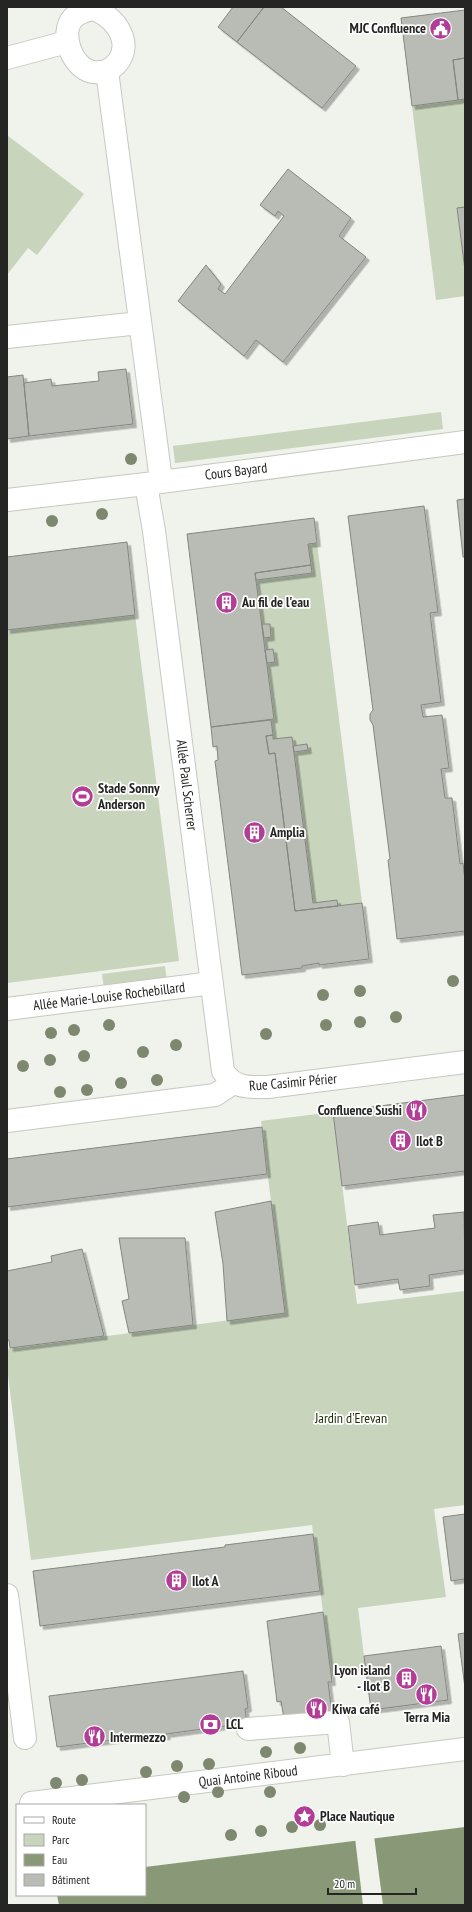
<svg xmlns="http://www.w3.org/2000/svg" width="472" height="1912" viewBox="0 0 472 1912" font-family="'PT Sans Narrow',sans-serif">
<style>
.green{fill:#c8d4bc}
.water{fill:#899977}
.pier{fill:#eff3eb}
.building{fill:#b8bcb5;stroke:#848780;filter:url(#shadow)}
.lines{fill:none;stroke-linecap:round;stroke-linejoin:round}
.minor-casing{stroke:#c5c9c1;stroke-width:24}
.minor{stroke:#fff;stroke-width:22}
.tree{fill:#7d886e}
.labels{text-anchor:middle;stroke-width:3.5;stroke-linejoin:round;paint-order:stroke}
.poi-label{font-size:14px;font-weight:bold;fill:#252623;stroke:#fff;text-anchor:start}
.street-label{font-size:14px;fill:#252623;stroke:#fff}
.park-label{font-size:14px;fill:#203007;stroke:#fff}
</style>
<defs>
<filter id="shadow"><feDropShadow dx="3.5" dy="3.5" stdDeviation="0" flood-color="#0004"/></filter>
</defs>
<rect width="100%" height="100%" fill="#eff3eb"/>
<!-- green -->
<path class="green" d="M 465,99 L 465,207 L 457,208 L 465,270 L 465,296 L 436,300 L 412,106 Z
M 7,135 L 84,194 L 37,255 L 28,248 L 7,275 Z
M 441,412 L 443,429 L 175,463 L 173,446 Z
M 317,543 L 362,903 L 338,906 L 337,900 L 313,903 L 292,737 L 273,739 L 271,720 L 274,719 L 256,580 L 312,573 L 308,544 Z
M 135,615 L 179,961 L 7,983 L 7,630 Z
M 165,966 L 167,980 L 104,988 L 102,974 Z
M 333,1112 L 357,1304 L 465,1291 L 465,1505 L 434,1509 L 446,1597 L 358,1608 L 366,1672 L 331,1676 L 312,1525 L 31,1560 L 7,1367 L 7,1349 L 285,1313 L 261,1121 Z"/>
<!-- water -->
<path class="water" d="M 465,1827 L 465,1905 L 59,1905 L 57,1895 L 145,1895 L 145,1867 Z"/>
<!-- pier -->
<path class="pier" d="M 374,1836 L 383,1905 L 363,1905 L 355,1838 Z"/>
<!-- building -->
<path class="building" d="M 233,7 L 264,7 L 237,42 L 218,27 Z
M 264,7 L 281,7 L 356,66 L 322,108 L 237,42 Z
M 465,10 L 465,58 L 453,60 L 458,100 L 412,106 L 401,18 Z
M 465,58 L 465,99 L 458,100 L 453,60 Z
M 288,169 L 351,218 L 339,236 L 366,257 L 283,362 L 256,340 L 244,356 L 178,301 L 206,265 L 221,284 L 218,289 L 225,294 L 284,216 L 278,211 L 275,216 L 260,205 Z
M 465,207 L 465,270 L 457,208 Z
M 126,369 L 133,424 L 29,436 L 24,383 L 51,379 L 52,386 L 99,381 L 98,372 Z
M 23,375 L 29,436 L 7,439 L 7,377 Z
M 465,499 L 465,557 L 463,557 L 457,500 Z
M 424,506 L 438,612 L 430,613 L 441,702 L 421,705 L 423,717 L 442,715 L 449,768 L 441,769 L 445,798 L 452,798 L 460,864 L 463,863 L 465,881 L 465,931 L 397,939 L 388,860 L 390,859 L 373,725 L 370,720 L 370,714 L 373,710 L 348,516 Z
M 314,518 L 317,543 L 308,544 L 311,565 L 255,573 L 274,719 L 211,727 L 187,534 Z
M 127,542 L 135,615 L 7,630 L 7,557 Z
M 311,565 L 312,573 L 256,580 L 255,573 Z
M 262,624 L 270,624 L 271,637 L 264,638 Z
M 273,649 L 275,662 L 267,663 L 265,650 Z
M 271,720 L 273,735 L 266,736 L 269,754 L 275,753 L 295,911 L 362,903 L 369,959 L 319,965 L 319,963 L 302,966 L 302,968 L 242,975 L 215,761 L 218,760 L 217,746 L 213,747 L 211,727 Z
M 273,735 L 273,739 L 292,737 L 313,903 L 337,900 L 338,906 L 295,911 L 275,753 L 269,754 L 266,736 Z
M 307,744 L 308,750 L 294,752 L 293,746 Z
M 465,1095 L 465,1171 L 342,1186 L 333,1112 Z
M 262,1127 L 267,1174 L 7,1207 L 7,1159 Z
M 271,1201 L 285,1313 L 227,1321 L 223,1264 L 215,1212 Z
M 464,1212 L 465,1270 L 429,1275 L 430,1286 L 400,1290 L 398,1279 L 355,1285 L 348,1226 L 378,1222 L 380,1235 L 435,1228 L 433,1215 Z
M 119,1238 L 185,1238 L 193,1325 L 129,1333 L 122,1301 L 129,1299 Z
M 82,1249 L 104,1336 L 10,1348 L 9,1340 L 7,1340 L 7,1271 L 52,1262 L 51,1256 Z
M 465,1514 L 465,1579 L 451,1581 L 443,1517 Z
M 313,1534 L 320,1591 L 40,1626 L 33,1571 L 225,1547 L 225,1545 Z
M 323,1612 L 332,1682 L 328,1682 L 332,1713 L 284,1719 L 281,1701 L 277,1702 L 267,1621 Z
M 465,1633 L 465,1688 L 458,1634 Z
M 441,1646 L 448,1700 L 371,1710 L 364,1656 Z
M 243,1671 L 248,1708 L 245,1709 L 247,1723 L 166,1734 L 167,1736 L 138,1739 L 137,1737 L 57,1747 L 49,1696 Z"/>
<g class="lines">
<defs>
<path id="minor" d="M 92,9 C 121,17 138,54 107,71 C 102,72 94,73 89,71 C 71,64 60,33 73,18 C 78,13 85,11 92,9 Z
M 7,58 L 67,42
M 107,71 L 161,480
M 7,337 L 140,323
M 146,484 L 154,531 L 223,1071 C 234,1089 249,1087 268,1087 L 465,1062
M 7,500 L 146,484 L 465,442
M 7,1009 L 212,983
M 7,1121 L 215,1095 L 233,1083
M 7,1595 L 25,1738
M 248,1729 L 338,1722 L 343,1765
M 31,1803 L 465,1749"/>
</defs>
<!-- minor casing -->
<use href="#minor" class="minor-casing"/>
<!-- minor -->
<use href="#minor" class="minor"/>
</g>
<!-- trees -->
<g class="tree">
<circle cx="131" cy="459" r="6"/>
<circle cx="102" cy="514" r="6"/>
<circle cx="52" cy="521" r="6"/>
<circle cx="453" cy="981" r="6"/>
<circle cx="360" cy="991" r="6"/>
<circle cx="323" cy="995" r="6"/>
<circle cx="396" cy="1017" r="6"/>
<circle cx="360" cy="1022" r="6"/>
<circle cx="109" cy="1025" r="6"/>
<circle cx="326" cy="1025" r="6"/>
<circle cx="74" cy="1030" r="6"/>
<circle cx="51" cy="1033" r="6"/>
<circle cx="266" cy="1034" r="6"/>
<circle cx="176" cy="1045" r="6"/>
<circle cx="143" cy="1052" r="6"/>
<circle cx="84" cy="1056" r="6"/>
<circle cx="50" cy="1060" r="6"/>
<circle cx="23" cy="1066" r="6"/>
<circle cx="157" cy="1080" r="6"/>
<circle cx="121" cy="1083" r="6"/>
<circle cx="87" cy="1090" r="6"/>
<circle cx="60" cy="1092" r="6"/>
<circle cx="300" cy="1748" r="6"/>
<circle cx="266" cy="1752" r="6"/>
<circle cx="209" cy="1764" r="6"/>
<circle cx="177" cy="1766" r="6"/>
<circle cx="146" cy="1772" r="6"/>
<circle cx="82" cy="1780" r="6"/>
<circle cx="56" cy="1783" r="6"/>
<circle cx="218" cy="1792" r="6"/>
<circle cx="270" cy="1792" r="6"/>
<circle cx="184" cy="1797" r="6"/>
<circle cx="320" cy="1825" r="6"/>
<circle cx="292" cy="1827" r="6"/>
<circle cx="261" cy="1831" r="6"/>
<circle cx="231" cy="1835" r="6"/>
</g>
<!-- icons -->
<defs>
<symbol id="civic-disc" viewBox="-11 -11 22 22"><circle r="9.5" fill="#b23d96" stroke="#fff"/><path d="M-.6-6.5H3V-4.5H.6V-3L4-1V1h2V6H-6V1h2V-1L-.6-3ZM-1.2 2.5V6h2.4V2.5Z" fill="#fff"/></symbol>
<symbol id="building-disc" viewBox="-11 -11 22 22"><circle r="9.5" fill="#b23d96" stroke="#fff"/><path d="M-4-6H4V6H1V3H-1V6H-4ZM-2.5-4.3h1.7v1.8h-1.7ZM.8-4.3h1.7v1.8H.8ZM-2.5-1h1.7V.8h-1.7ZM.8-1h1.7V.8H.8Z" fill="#fff"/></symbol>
<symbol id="stadium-disc" viewBox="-11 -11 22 22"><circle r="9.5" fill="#b23d96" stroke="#fff"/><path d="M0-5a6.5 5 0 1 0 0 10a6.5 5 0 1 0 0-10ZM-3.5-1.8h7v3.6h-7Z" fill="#fff"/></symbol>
<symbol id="restaurant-disc" viewBox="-11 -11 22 22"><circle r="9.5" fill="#b23d96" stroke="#fff"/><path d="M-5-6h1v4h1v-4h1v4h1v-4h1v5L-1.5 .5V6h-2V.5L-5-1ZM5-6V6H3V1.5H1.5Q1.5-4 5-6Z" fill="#fff"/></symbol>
<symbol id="bank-disc" viewBox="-11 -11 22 22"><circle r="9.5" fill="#b23d96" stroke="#fff"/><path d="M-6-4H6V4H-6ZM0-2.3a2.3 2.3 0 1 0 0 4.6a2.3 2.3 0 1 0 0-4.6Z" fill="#fff"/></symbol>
<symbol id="sight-disc" viewBox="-11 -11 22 22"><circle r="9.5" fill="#b23d96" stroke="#fff"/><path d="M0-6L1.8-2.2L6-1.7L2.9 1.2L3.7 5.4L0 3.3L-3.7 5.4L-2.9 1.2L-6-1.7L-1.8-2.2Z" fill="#fff"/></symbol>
</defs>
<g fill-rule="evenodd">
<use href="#civic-disc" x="428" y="16" width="25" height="25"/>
<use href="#building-disc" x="214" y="590" width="25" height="25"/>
<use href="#stadium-disc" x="70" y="784" width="25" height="25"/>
<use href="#building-disc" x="242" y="820" width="25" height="25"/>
<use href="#restaurant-disc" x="404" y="1098" width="25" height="25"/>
<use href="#building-disc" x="388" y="1128" width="25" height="25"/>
<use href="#building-disc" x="164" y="1568" width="25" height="25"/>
<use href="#building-disc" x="394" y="1666" width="25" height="25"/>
<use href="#restaurant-disc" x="414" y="1682" width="25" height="25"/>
<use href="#restaurant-disc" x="304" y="1696" width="25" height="25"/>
<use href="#bank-disc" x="198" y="1712" width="25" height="25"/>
<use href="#restaurant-disc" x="82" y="1724" width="25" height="25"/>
<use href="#sight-disc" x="292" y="1804" width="25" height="25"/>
</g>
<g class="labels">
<!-- poi labels -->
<g class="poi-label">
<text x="426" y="33" text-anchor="end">MJC Confluence</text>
<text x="242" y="607">Au fil de l'eau</text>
<text x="98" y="793">Stade Sonny<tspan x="98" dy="16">Anderson</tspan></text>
<text x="270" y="837">Amplia</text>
<text x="402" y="1115" text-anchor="end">Confluence Sushi</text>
<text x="416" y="1146">Ilot B</text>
<text x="192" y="1586">Ilot A</text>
<text x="390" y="1675" text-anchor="end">Lyon island<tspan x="390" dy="16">- Ilot B</tspan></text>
<text x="332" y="1714">Kiwa café</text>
<text x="427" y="1722" text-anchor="middle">Terra Mia</text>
<text x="226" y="1729">LCL</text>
<text x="110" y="1742">Intermezzo</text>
<text x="320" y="1821">Place Nautique</text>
</g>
<!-- street labels -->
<g class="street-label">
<text transform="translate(236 471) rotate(-7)" y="5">Cours Bayard</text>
<text transform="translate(187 785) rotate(83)" y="5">Allée Paul Scherrer</text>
<text transform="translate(109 996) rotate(-7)" y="5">Allée Marie-Louise Rochebillard</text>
<text transform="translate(293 1082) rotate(-5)" y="5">Rue Casimir Périer</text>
<text transform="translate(248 1776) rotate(-7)" y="5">Quai Antoine Riboud</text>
</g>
<!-- park labels -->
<g class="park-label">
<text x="351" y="1423">Jardin d'Erevan</text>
</g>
</g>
<!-- border -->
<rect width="472" height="1912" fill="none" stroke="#252623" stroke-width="16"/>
<!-- legend -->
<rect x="16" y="1804" width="130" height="92" fill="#ffffff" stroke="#a8a8a7"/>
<rect x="24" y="1817" width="20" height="6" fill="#ffffff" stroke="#a8a8a7"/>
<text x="52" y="1824" font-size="12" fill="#252623">Route</text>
<rect x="24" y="1834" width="20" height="12" fill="#c8d4bc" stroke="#a8a8a7"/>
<text x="52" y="1844" font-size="12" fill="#252623">Parc</text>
<rect x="24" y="1854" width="20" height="12" fill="#899977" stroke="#a8a8a7"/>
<text x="52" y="1864" font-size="12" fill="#252623">Eau</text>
<rect x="24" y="1874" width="20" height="12" fill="#b8bcb5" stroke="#a8a8a7"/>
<text x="52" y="1884" font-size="12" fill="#252623">Bâtiment</text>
<!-- scale -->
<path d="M328 1888v6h88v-6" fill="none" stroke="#252623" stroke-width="2"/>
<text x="334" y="1888" font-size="12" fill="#252623" stroke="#ffffff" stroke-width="3" paint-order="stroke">20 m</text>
</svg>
